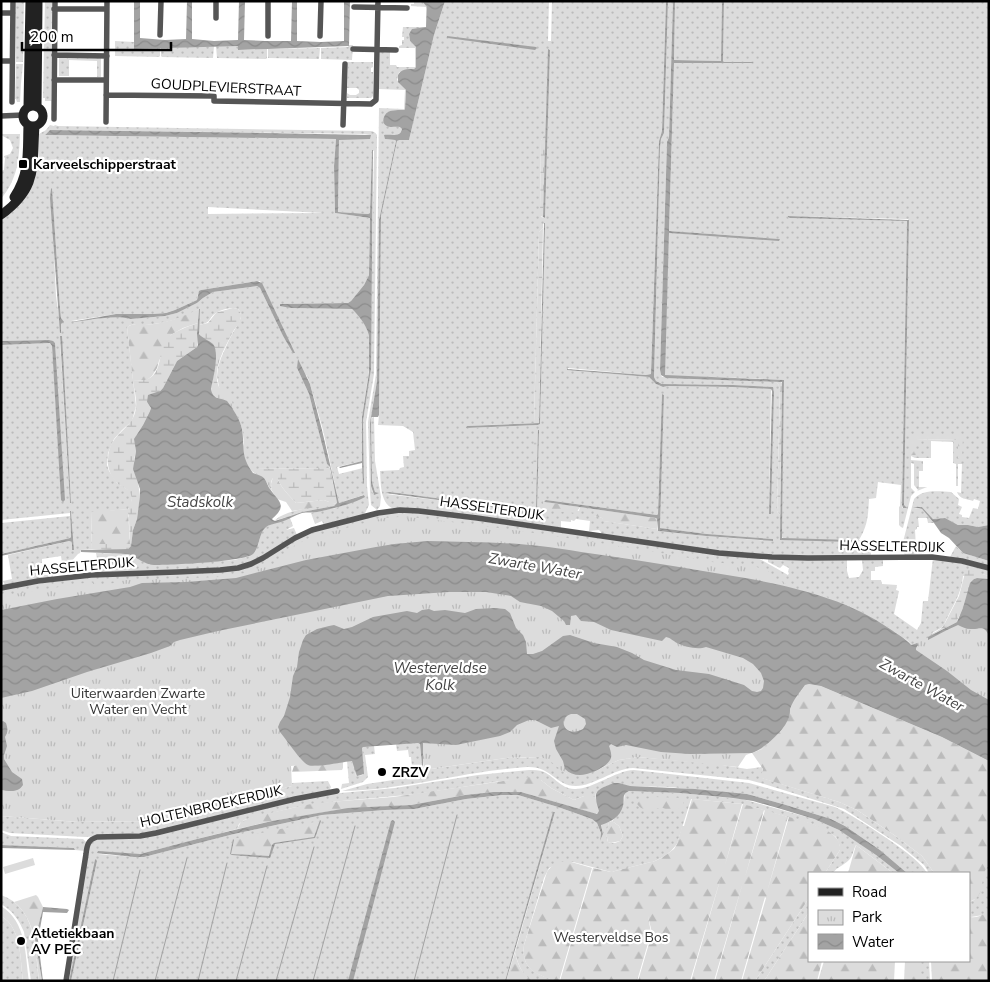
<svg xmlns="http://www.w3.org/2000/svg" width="990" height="982" viewBox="0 0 990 982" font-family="'Nunito Sans',sans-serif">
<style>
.grass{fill:url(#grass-dots);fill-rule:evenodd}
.forest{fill:url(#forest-firs)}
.wetland{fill:url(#wetland-marsh)}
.park{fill:url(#park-tufts)}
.pitch{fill:#dcdcdc}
.water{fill:url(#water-waves);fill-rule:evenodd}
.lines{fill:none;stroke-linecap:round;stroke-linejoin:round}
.stream{stroke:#a3a3a3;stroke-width:1}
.street{stroke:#555;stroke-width:5.5}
.secondary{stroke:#222;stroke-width:9}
.poi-dot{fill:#000;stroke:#fff;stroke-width:2}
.labels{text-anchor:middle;stroke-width:4.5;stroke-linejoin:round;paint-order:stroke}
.street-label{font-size:14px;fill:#000;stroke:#fff}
.poi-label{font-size:14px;font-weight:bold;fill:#000;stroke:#fff;text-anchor:start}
.park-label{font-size:14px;fill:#333;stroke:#fff}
.water-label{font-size:15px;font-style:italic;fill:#444;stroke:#fff}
</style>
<defs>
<pattern id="grass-dots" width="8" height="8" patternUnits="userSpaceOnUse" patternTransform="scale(1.25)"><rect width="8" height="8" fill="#dcdcdc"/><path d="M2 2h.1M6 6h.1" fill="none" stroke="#bbb" stroke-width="1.8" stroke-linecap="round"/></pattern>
<pattern id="forest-firs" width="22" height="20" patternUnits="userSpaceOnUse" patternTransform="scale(1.25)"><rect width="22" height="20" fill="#dcdcdc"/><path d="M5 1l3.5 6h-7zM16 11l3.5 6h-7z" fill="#bbb"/></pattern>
<pattern id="wetland-marsh" width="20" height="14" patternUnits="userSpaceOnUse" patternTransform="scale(1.25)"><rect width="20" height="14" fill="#dcdcdc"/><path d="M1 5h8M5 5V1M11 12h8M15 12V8" fill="none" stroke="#bbb"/></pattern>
<pattern id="park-tufts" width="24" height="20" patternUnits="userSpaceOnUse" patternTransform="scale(1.25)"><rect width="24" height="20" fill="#dcdcdc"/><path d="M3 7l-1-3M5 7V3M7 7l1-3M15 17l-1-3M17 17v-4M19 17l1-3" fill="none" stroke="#bbb"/></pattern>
<pattern id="water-waves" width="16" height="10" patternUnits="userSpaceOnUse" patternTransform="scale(1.25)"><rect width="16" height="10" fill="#a3a3a3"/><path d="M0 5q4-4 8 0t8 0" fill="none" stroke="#8b8b8b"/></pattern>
</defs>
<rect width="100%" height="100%" fill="#fff"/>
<!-- grass -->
<path class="grass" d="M 16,1 L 24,1 L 23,62 L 16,62 Z
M 45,1 L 52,1 L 51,100 L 52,101 L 45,101 L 45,98 L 43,98 Z
M 414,1 L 422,1 L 427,6 L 427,26 L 425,28 L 409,34 L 410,41 L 416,47 L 416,67 L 414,69 L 399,72 L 397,80 L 406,90 L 405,109 L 404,110 L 390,111 L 387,113 L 389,127 L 400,126 L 402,129 C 400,137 393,135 386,135 L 385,139 L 395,140 L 396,141 L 379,220 L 377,381 L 370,423 L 371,485 L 373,494 L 378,492 L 375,492 L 372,482 L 371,418 L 374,417 L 375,461 L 381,497 L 380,506 L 377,510 L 371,505 L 370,492 L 368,422 L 376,374 L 379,108 L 404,109 L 405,90 L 379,89 L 380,51 L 390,51 L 390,65 L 396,65 L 397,67 L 415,67 L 415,48 L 399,48 L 399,46 L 402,45 L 402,40 L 404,40 L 404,37 L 402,37 L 403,27 L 426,27 L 426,7 L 411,6 L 411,4 L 414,4 Z
M 445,1 L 549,1 L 548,41 L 551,41 L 552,1 L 666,1 L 662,131 L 659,141 L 651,374 L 646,375 L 568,368 L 568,370 L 649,377 L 656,384 L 663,387 L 666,386 L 732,387 L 771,389 L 769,514 L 771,514 L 774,390 L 771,387 L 733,385 L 662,384 L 656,381 L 654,377 L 660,148 L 661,139 L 664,133 L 668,1 L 673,1 L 669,137 L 667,142 L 660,370 L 661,375 L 662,377 L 773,381 C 777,382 779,384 780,389 L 777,511 L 778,513 L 781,515 L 780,540 L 784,539 L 782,537 L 784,380 L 744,378 L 666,376 L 664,374 L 669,233 L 779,240 L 780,239 L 669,231 L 674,63 L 753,62 L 724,62 L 723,61 L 724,1 L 989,1 L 989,525 L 978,527 L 968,525 L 958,525 L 944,518 L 933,519 L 922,507 L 914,508 L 922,509 L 934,523 L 928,523 L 927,518 L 918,518 L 919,527 L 917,527 L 917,529 L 915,530 L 916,548 L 921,548 L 921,545 L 923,545 L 922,554 L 905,555 L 904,554 L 903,542 L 914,499 C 922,489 939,491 951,492 L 959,499 L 958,505 L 962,507 L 959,514 L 962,515 L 962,517 L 969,518 L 973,508 L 978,509 L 980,501 L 974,499 L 973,501 C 967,499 959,499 957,492 L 961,493 L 962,464 L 958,464 L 958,486 L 956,486 L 956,464 L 953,463 L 953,442 L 931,441 L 931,458 L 915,458 L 911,456 L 911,460 L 923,461 L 923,471 L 919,471 L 919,487 L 927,487 L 917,491 L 918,490 L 914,485 L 914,464 L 911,463 L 911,488 L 915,492 L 911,496 L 903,528 L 901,527 L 899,525 L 899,507 L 900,506 L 901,485 L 878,482 L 876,498 L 869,499 C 868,516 868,525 859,540 L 864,541 L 871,544 L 871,556 L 802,556 L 719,551 L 601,534 L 601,532 L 599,530 L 589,531 L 590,521 L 576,519 L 574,521 L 571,520 L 571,522 L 561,521 L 561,528 L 392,508 C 380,502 381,483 380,471 L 399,470 L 400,468 L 404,467 L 403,456 L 409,456 L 409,451 L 415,450 L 413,432 L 403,426 L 378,425 L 379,416 L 381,216 L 397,141 L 398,140 L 409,140 L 434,35 ZM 550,49 L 545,218 L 541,217 L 540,212 L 541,140 L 546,133 L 548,54 ZM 788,216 L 905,219 L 908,219 L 909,221 L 904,506 L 905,507 L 902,508 L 907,221 L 790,218 L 788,217 ZM 545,223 L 540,424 L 538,425 L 467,428 L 467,426 L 534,423 L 539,232 L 543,228 L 543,224 ZM 662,394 L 664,395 L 660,528 L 707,534 L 773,539 L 772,541 L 706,536 L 658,531 L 657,529 L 604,521 L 602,518 L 594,516 L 594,509 L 580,507 L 579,511 L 543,501 L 546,500 L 657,515 L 658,514 ZM 539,430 L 537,512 L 386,494 L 390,492 L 535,511 L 536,507 L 538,432 ZM 962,436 L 962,458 L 958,458 L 958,440 L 916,439 Z
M 675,1 L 722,1 L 721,61 L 674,60 Z
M 115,41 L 134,42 L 134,49 L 160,48 L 160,56 L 159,57 L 115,56 Z
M 349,45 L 353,45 L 352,60 L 321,59 L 321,48 L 348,47 Z
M 214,46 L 213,58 L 162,57 L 161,56 L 161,48 Z
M 216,46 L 238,46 L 239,50 L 267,49 L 267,58 L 266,59 L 217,58 Z
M 320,48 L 319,59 L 268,58 L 268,49 Z
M 59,57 L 101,57 L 101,77 L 97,77 L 97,61 L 69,60 L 69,76 L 59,76 Z
M 347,62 L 373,62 L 373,67 L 371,68 L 371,72 L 373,72 L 373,96 L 371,98 L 347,98 L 347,93 L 350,95 L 356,95 L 359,93 L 359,90 L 357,88 L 347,88 L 348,65 Z
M 16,64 L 23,64 L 21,83 L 20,102 L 17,102 L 16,99 L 15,99 Z
M 50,125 L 54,126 L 55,125 L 58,126 L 370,131 C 373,131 375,132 377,135 L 374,374 L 366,422 L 367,486 L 369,505 L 364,515 L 324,525 L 322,521 L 315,524 L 311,513 L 336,508 L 365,496 L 363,495 L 339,503 L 323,430 L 310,384 L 307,376 L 297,368 L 309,394 L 327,464 L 329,466 L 330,468 L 250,469 L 246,463 L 242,449 L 244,443 L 242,428 L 238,418 L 233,410 L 233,409 L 219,387 L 217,376 L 218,367 L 221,358 L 229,340 L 241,318 L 241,313 L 238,309 C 232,307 222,309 216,313 C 208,318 212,323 199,325 L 199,309 C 186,317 170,322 154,324 C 145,325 134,322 127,327 L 136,406 L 132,421 L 122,430 L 114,439 L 108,453 L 107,465 L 109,471 L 117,483 L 130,491 L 132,498 L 131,504 L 128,509 L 91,513 L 92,549 L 81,550 L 80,553 L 78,554 L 69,564 L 64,565 L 65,575 L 64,575 L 61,556 L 42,559 L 42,563 L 36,564 L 37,570 L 43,569 L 44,575 L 53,575 L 53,577 L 5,585 L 3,581 L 12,579 L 8,555 L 69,541 L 72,542 L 74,549 L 71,511 L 70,513 L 1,520 L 1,345 L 50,343 L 52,346 L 62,502 L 55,343 L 49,340 L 1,341 L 1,217 L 37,160 L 39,159 L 39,134 L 46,130 ZM 50,130 L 370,134 L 339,140 L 338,210 L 338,212 L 368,214 L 370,213 L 372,150 L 374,151 L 370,374 L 363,421 L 364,483 L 363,483 L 363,468 L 339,474 L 337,467 L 362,461 L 362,417 L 369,370 L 369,336 C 367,325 360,317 352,309 L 291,308 L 280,304 L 348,303 L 351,301 L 364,285 L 369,275 L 370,218 L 335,213 L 334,166 L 336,139 L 45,135 ZM 51,189 L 52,189 L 60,308 L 61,318 L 63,323 L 61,324 L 61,332 L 56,296 ZM 208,207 L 324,213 L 208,214 ZM 257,281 L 260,281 L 293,352 L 283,336 L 260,288 L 257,286 L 213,292 L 203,298 L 197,303 L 177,313 L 165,316 L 131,319 C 111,313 90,322 71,321 L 116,314 L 153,314 L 166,313 L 175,310 L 197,300 L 198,294 L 201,290 ZM 61,336 L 71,502 L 70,503 L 60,341 L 60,337 Z
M 1,134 L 20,134 C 19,160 18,178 1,199 L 1,171 L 4,170 L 5,158 L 4,157 L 4,156 L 10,154 L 13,148 L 10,140 L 1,135 Z
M 337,503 L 337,505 L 334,506 L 302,512 L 274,521 C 286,509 321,506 337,503 Z
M 398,512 L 421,513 L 758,558 L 788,575 L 789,573 L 788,572 L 789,568 L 783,565 L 780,568 L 768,562 L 768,559 L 847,559 L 847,571 L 849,578 L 859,577 L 863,570 L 862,560 L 883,559 L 883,566 L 875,567 L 875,571 L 871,571 L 871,580 L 881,580 L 882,584 L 897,585 L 896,590 L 899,591 L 894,614 L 917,630 L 921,623 L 923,601 L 928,601 L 933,558 L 941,559 L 989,570 L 989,576 L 982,574 L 963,576 C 962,594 951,608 944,625 L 941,628 L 932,633 L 989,700 L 917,643 L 911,645 L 908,641 L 886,626 L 799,590 L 729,575 L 254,574 L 1,610 L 1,589 L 96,576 L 235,570 L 311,532 L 376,515 Z
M 70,516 L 71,537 L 70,538 L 1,554 L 1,523 Z
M 290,518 L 293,526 L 286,530 L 294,528 L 297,535 L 252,562 L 227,568 L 94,573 L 93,560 L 97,559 L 96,553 L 128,554 L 135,556 L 150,565 L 234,560 L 247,557 L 258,545 L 261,534 L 264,529 L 269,525 Z
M 956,546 L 963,553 L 989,561 L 989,567 L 950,557 Z
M 418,743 L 420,744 L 422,765 L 423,766 L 424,770 L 506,758 L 540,757 L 546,758 L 553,762 L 563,771 L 567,774 L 592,772 L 619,760 L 638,757 L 716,764 L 747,769 L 762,767 L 763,770 L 762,778 L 839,802 L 857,810 L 897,837 L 922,856 L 930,867 L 934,873 L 929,873 L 924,865 L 901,846 L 844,809 L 764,784 L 749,780 L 633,768 C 613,769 594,786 576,786 C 555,786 552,766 527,767 C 465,771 404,790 342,791 L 367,784 L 413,777 L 411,757 L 409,757 L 408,750 L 397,751 L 396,744 Z
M 364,746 L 374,746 L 375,754 L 365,755 L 368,777 L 363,782 L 341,789 L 342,784 L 349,783 L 347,761 L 352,761 L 356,776 L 363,775 L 362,748 Z
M 529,770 C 534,770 539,770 544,772 C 555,777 560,788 574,789 C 592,790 614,771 634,770 L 749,783 L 835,807 L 845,812 C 864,823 918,856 927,873 L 907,873 L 880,850 L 845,826 L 831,819 L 786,805 L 747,794 L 669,787 L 628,786 L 617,783 L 596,793 L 595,796 L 584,796 L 574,800 L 551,788 L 541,780 L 501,781 L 417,794 L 331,802 L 292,808 L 244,820 L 239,824 L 237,829 L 197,839 L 140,854 L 98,854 L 134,857 L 144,857 L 234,834 L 322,815 L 385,810 L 414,809 L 466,799 L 502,795 L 518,795 L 558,807 L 592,819 L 597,823 L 601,833 L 600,841 L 603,834 L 601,824 L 609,822 C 608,830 605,834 608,842 C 612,844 616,843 620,841 L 623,836 L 619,826 L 612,821 C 617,817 622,808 624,802 C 625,796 623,794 629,791 L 680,793 L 742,799 L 814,819 L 839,830 L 852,838 L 876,855 L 899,873 L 893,873 L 856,845 C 853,850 853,856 849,860 C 843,866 838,866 833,873 L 825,873 L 840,850 L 840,846 L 836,837 L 829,832 L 812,824 L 742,804 L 691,799 L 677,844 L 671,851 L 663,857 L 655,861 L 611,872 L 573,862 L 563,862 L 549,868 L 544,878 L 524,945 C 521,970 537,974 557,981 C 550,981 542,982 535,981 C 523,979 517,962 515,952 L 555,812 L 554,812 L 505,981 L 71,981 L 97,861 L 96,859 L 69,981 L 88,847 L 96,839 L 140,837 L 296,800 L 330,794 L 395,788 L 478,775 Z
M 328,781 L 331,787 L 329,791 L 156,832 L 85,837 L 10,833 L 1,830 L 1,816 L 78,822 L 149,821 L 194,812 L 292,786 L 292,783 Z
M 1,832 L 11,836 L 83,839 L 86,842 L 85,851 L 75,850 L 74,848 L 1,845 Z
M 989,865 L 989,914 L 971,917 L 969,916 L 969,902 L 974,900 L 981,886 L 984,869 Z
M 1,895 C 37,908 35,949 39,981 L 31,981 L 24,932 C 19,920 13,911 1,904 Z
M 809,898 L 809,912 L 764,981 L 755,981 Z
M 1,916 C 22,928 20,959 23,981 L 1,981 Z
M 919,961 L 929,961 L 930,981 L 919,981 Z"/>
<!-- forest -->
<path class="forest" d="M 199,309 L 198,323 L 183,328 L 171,335 L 159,361 L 157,368 L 152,376 L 147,380 L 133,381 L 127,327 C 134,322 145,325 154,324 C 170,322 184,316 199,309 Z
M 911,434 L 963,436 L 962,458 L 958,458 L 958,440 L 916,439 L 916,455 L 911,455 Z
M 273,477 L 277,477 C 281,488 288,494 296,503 L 324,500 L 329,502 L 329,505 L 292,511 L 286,502 L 277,499 L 272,491 L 271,484 Z
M 543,501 L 545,502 L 580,507 L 576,513 L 543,510 Z
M 128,509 L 130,544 L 92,544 L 91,512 Z
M 594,509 L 656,518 L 657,519 L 657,529 L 603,521 L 602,518 L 594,516 Z
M 809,684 L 821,686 L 942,737 L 989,761 L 989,865 C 977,877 989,895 969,902 L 969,873 L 934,873 L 930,867 L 922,856 L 897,837 L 857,810 L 839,802 L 761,778 L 760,776 L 763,771 L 763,769 L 752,753 L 762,749 L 805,685 Z
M 303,761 L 315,766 L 343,762 L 343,768 L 342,770 L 292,772 L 294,766 Z
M 530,777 L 541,780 L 551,788 L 574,800 L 584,796 L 595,796 L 599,808 L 599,812 L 596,814 L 521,792 L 493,792 L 465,795 L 411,805 L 337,810 L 272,821 L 237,829 L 241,822 L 249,818 L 292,808 L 316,803 L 393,797 Z
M 655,797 L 685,798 C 682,812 673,813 661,807 C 653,811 644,813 637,804 L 640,800 C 645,797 650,800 655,797 Z
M 692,799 L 742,804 L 725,865 L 743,804 L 764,810 L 745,877 L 765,810 L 788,817 L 767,892 L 789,817 C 804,821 843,830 840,850 L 825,873 L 809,873 L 809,898 L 755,981 L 742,981 L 766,898 L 765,897 L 741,981 L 715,981 L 743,882 L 714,981 L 691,981 L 723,870 L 690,981 L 638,981 L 652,933 L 648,916 L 651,933 L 637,981 L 560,981 L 593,868 L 611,872 L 655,861 L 663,857 L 674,849 L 677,844 L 682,826 L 684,826 Z
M 319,821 L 314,837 L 274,843 L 272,845 L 269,856 L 231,854 L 233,839 Z
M 612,821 L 619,826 L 623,836 L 620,841 L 611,843 L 608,842 L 606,834 L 609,822 Z
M 856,845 L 893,873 L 848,873 Z
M 568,861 L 592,868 L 559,981 L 557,981 C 537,975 521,970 524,945 L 547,872 C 551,865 559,862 568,861 Z
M 36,895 L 38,897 L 43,907 L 35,939 L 42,981 L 39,981 C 36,954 37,920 14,902 Z
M 809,912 L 809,961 L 822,961 L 817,981 L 764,981 Z
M 984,914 L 989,914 L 989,981 L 932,981 L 931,961 L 969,961 L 969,916 C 973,919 980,916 984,914 Z
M 515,952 C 517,964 522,974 533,981 L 506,981 Z
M 824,961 L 895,961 L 894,981 L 818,981 Z
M 905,961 L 919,961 L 919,981 L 904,981 Z"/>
<!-- wetland -->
<path class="wetland" d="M 546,133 L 543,217 L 540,216 L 540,212 L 541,140 Z
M 543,228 L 539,423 L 534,423 L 539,232 Z
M 233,308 L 238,309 C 240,312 241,312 241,316 C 241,321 237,326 234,330 C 226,346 211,369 219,387 C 227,393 234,399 233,410 L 225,400 C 209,397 210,392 213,378 C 214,370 216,362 216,354 C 215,340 202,343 199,333 C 198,331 199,328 199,325 L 208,323 L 215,314 L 218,312 Z
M 198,323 C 197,330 199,341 197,347 L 177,361 L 163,388 L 147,402 L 151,408 L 150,411 L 143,425 L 136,436 L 135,442 L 136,451 L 134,460 L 140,495 L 137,519 L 133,530 L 131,546 L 128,549 L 109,550 L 92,549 L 92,544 L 130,544 C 130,535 129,526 129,517 C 129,515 127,512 128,510 C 129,504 133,502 131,495 C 129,489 122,487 117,483 C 111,477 107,468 108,459 C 109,431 134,431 136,407 C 137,399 134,389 133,381 C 137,380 144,381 148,379 C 163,372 158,351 166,340 C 173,331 187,327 198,323 Z
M 774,381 L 781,382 L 782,383 L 780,514 L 778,513 L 777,511 L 780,389 L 778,384 Z
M 538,431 L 537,491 L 533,488 L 534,433 Z
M 330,468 L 337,503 L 329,505 L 329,502 L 324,500 L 296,503 C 288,494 281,488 277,477 L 274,477 C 270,480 271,486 272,491 C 269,488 268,483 264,480 C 259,475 254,474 250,469 Z
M 969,570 L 989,576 L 989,579 L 977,578 L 974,579 C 969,590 967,601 962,611 C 960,615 958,617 957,622 L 928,637 C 933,632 940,631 944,625 L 959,596 L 965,573 Z"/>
<!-- park -->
<path class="park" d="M 399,517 L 420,518 L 521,531 L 638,549 L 712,562 L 754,566 L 770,572 L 770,574 C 775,581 785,581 791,588 C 829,595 867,612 899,634 C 904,638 909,643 914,647 L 917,643 L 957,624 L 969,589 C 970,576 980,580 989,579 L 989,761 L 942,737 L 821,686 L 809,684 L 805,685 L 791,707 L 789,717 L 782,729 L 762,749 L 746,755 L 738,767 L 638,757 L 619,760 L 592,772 L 574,776 L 567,774 L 562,771 L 549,760 L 540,757 L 531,757 L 506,758 L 424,770 L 421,743 L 364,746 L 362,748 L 363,774 L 356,776 L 351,760 L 291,766 L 292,786 L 194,812 L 149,821 L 78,822 L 1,816 L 1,596 L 91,582 L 101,586 L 126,580 L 220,577 L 240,574 L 256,570 L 281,561 L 283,559 L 288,549 L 309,538 L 383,518 Z"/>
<!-- pitch -->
<path class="pitch" d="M 33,858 L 35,865 L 5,874 L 3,867 Z
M 1,906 C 27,922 25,955 29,981 L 23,981 C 20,959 22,928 1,916 Z"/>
<!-- water -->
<path class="water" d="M 134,1 L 140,1 L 140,38 L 165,40 L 186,39 L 187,1 L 192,1 L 192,39 L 214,41 L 238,40 L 239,1 L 245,1 L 244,40 L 265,41 L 291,41 L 292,1 L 297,1 L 297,41 L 321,42 L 344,41 L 344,1 L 350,1 L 349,46 L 238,50 L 238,46 L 134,49 Z
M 422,1 L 445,1 L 434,35 L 409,140 L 399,140 L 397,141 L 381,216 L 379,415 L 378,417 L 372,417 L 371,418 L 372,482 L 375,492 L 379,493 L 374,495 L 371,486 L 370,423 L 377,381 L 379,220 L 396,141 L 395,140 L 385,139 L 384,135 C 391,134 400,138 402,129 L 400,127 C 396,126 390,128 387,126 C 381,124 383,115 388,112 C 391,110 400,110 404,110 L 405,109 L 406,90 L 398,82 L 398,75 C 401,69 407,69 414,69 L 416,67 L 416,47 L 410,41 L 409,34 L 412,29 L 426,27 L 427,7 Z
M 666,1 L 668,1 L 664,133 L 661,139 L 660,148 L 654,377 L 656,381 L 662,384 L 733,385 L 773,387 L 774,392 L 771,514 L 769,514 L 772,391 L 771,389 L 732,387 L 667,386 L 663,387 L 656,384 L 649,377 L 567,370 L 567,369 L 646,375 L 651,374 L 659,141 L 662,131 Z
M 673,1 L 675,1 L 674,60 L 721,61 L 722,1 L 724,1 L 723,61 L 724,62 L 753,62 L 753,63 L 674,63 L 669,231 L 780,239 L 779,241 L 669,233 L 665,375 L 784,380 L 782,538 L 852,540 L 852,542 L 780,540 L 782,382 L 666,378 L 661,375 L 660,370 L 667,142 L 669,137 Z
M 447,36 L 536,47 L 537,48 L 535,50 L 448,38 L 447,38 Z
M 548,49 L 550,50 L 545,218 L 543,217 Z
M 50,130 L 265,133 L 371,135 L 370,139 L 339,140 L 338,210 L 338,212 L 368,214 L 370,213 L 372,150 L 373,150 L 371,369 L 363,421 L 364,484 L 363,483 L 362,463 L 340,468 L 339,467 L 362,461 L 362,417 L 369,372 L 369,336 C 367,326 360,317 352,309 L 291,308 L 280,306 L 280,304 L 348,303 L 351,301 L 364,285 L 369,275 L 370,218 L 335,213 L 334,166 L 336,139 L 45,135 Z
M 52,188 L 60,308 L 61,318 L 64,322 L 61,324 L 61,333 L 60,333 L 50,198 L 51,189 Z
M 788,216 L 909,220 L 904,505 L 907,508 L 903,508 L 902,505 L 907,221 L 790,218 L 788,217 Z
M 544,223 L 545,223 L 545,229 L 540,424 L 538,425 L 466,428 L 467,426 L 539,423 Z
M 257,281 L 262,283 L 295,353 L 293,353 L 283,336 L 260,288 L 257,286 L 213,292 L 203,298 L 197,303 L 177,313 L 165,316 L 131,319 C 114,314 88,321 71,322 L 116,314 L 153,314 L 166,313 L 175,310 L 197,300 L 199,291 L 201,290 Z
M 199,309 L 200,309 L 199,334 C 203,339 209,340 213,344 C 220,352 213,379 211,389 C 213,400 219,397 227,401 C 233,409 240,419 242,429 C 245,448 240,455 253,473 C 256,474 258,475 261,476 C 266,478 267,485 270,489 C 279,502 288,505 272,519 L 273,520 L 275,521 L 302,512 L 334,506 L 337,503 L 330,467 L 327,464 L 309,394 L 297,368 L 298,359 L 310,384 L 322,430 L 339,503 L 364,495 L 365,497 C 353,504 331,509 317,512 C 312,513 307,512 302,513 C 295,515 288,520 281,522 C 277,523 273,524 270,525 C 258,529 261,546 253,554 C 244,562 169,565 154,565 C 145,565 137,557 128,554 L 81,552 L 81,550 L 128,549 L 131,546 L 133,530 L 137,519 L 140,495 L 140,489 L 133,469 L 136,451 L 134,439 L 143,425 L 150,411 L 151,408 L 147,402 L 148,395 L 160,391 L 163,388 L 177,361 L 197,347 L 198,345 L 197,334 Z
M 60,336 L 62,336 L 71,503 L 70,503 Z
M 49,340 L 53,341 L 55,343 L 65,500 L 63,502 L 61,500 L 52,346 L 50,343 L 1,345 L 1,341 Z
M 662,394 L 664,395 L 660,528 L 707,534 L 773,539 L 773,541 L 706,536 L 658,531 L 657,519 L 656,518 L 545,502 L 544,501 L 546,500 L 657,515 L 658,514 Z
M 538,430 L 539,430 L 537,513 L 385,493 L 390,492 L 535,511 L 536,507 Z
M 913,507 L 922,507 L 933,519 L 945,518 L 958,525 L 968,525 L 978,527 L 989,525 L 989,561 L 963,553 L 949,538 L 941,533 L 934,523 L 922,509 Z
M 70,511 L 71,511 L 74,550 L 72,550 L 72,542 L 69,541 L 1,556 L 1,554 L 70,538 L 71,537 Z
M 428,541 C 458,542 489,542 519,544 C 547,546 574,551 602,555 C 636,560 669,565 703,571 C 765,581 838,592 890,629 C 897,634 905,638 911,645 L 917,643 L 918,645 L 916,648 L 916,650 L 947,671 L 971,690 L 989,700 L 989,761 L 942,737 L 821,686 L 809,684 L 805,685 C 800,692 793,700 790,709 C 790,711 790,714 789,717 C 785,730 765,748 752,753 L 690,754 L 661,752 L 626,745 L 617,747 L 611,744 L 609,746 C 610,749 612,754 611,758 C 608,767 589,775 580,775 C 574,775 569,773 565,769 L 563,761 L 556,749 L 554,741 L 559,726 L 551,728 L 535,720 L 529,720 L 517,725 L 510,732 L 500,736 L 456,745 L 423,743 L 423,766 L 422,765 L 420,744 L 418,743 L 363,747 L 362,748 L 364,774 L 357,776 L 352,761 C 342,762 316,768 308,765 C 302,763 285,738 280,732 L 278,727 L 280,722 L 284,716 L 290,697 L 293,676 L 297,667 L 299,652 L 303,640 L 306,635 L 317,629 L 329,626 L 334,625 L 344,629 L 352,627 L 373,617 L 407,611 L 417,613 L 422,610 L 429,609 L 434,611 L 445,610 L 465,613 L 476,609 L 494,608 L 505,609 L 510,613 L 516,628 L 523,635 L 526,642 L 527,654 L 533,654 L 542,651 L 563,636 L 570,635 L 594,643 L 617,647 L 632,653 L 644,660 L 676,670 L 709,674 L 744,685 L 752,691 L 757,692 L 761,691 L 763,688 L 764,681 L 761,673 L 753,664 L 743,658 L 706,647 C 698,650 685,647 677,643 C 673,641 671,638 666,637 L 662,641 L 611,630 L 594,622 L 581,621 L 576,615 L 571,616 L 570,625 L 566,625 L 564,621 L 552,611 L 541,606 L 520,602 L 511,596 L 486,592 L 449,592 L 388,596 L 218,631 L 180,640 L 174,642 L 170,646 L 151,653 L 87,672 L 32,691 L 1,698 L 1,610 L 57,599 L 130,587 L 142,583 L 186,582 L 236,578 L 306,560 L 376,547 L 394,544 ZM 571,714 L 577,714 L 585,719 L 586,724 L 583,729 C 564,739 557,718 571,714 Z
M 977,578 L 989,579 L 989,636 C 984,624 979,630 971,629 C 966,629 962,627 958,625 L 947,630 L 928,640 L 928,637 L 957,622 L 963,608 L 970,583 L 974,579 Z
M 3,721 L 6,723 C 8,729 8,732 5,737 L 7,746 L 4,755 L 4,759 L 12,772 L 22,779 L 23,785 C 18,793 10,791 1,790 L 1,722 Z
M 614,783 L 619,783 L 630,786 L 695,789 L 747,794 L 786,805 L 831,819 L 845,826 L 880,850 L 907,873 L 899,873 L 876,855 L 839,830 L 814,819 L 781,809 L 753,801 L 733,798 L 680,793 L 629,791 C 621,795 625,798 623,806 C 620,817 611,822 601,825 L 603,834 L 600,841 L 601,833 L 597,823 L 592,819 L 558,807 L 518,795 L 502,795 L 466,799 L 414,809 L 385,810 L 322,815 L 234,834 L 144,857 L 134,857 L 97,853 L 98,851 L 140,854 L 197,839 L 272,821 L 318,813 L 348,808 L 411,805 L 465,795 L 493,792 L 521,792 L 597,814 L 599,811 C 598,807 596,803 596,798 C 594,789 607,786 614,783 Z
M 553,812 L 555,812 L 506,981 L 505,981 Z
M 320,820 L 321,821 L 315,838 L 275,844 L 270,858 L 232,855 L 230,854 L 233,839 L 234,840 L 231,854 L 269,856 L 272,845 L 274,843 L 314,837 Z
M 393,820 L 395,822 L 353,981 L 348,981 L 391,821 Z
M 1,845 L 74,848 L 75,850 L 1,848 Z
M 96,859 L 97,861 L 71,981 L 69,981 L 95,860 Z
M 43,907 L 67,909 L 69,910 L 67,913 L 43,912 L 38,940 L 43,981 L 42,981 L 35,939 Z"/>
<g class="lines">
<!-- stream -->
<path class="stream" d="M 113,981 L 140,870
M 155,981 L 187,858
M 198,981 L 227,863
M 236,981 L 267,866
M 276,981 L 314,847
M 313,981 L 355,826
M 414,981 L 457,815"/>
<!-- street -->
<path class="street" d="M 354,7 L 407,8
M 54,9 L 107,9
M 1,13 L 13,13
M 216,18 L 216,1
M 160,35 L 161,1
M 268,36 L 268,1
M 320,36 L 321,1
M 353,49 L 396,50
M 54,55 L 107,56
M 1,61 L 12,61
M 54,80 L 106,80
M 106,95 L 214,96 L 214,101 L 371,104 L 376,100 L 378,1
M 12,102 L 13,1
M 1,116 L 23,115
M 54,119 L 55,1
M 106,122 L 107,1
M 343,125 L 345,64
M 1,588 L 38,581 L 91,575 L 177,572 L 220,570 L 238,568 L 251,564 L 263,558 L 295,538 L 312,530 L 378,513 L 400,510 L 419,511 L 477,518 L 719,553 L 772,557 L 808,558 L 932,557 L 962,561 L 989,568
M 66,981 L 86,854 C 87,845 88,840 97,837 L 140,836 L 156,833 L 295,799 L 337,791"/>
<!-- secondary -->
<path class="secondary" d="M23 116a10 10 0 1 1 20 0a10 10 0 1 1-20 0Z
M 28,107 L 30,1
M 37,107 L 38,1
M 14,197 C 30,173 27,152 28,125
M 1,215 C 39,187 32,167 35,126"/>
</g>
<!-- markers -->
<g class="poi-dot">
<rect x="18" y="159" width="10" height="10" rx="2.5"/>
<circle cx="382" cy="772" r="5"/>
<circle cx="21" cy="941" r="5"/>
</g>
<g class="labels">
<!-- street labels -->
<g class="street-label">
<text transform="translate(226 87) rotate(3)" y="5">GOUDPLEVIERSTRAAT</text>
<text transform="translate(492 508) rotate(8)" y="5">HASSELTERDIJK</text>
<text transform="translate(892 546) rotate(1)" y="5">HASSELTERDIJK</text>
<text transform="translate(82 566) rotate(-5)" y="5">HASSELTERDIJK</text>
<text transform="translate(211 806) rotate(-13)" y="5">HOLTENBROEKERDIJK</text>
</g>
<!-- poi labels -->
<g class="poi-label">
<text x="33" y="169">Karveelschipperstraat</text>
<text x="392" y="777">ZRZV</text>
<text x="31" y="938">Atletiekbaan<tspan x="31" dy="16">AV PEC</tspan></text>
</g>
<!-- park labels -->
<g class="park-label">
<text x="138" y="698">Uiterwaarden Zwarte<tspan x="138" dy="16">Water en Vecht</tspan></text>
<text x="611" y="942">Westerveldse Bos</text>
</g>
<!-- water labels -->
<g class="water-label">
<text x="200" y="507">Stadskolk</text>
<text transform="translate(535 566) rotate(10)" y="5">Zwarte Water</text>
<text x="440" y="673">Westerveldse<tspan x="440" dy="17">Kolk</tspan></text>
<text transform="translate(922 685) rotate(29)" y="5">Zwarte Water</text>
</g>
</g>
<!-- border -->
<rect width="990" height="982" fill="none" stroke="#000000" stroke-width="5"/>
<!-- legend -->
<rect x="808" y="872" width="162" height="90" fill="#ffffff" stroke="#999999"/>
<rect x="818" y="888" width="25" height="8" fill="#222222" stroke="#999999"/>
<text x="852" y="897" font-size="15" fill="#000000">Road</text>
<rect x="818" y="910" width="25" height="15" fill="url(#park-tufts)" stroke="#999999"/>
<text x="852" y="922" font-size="15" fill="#000000">Park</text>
<rect x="818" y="934" width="25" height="15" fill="url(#water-waves)" stroke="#999999"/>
<text x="852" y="947" font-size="15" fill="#000000">Water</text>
<!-- scale -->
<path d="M22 42v8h149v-8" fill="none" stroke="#000000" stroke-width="2.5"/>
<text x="30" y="42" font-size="15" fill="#000000" stroke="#ffffff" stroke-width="4" paint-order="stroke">200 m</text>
</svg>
